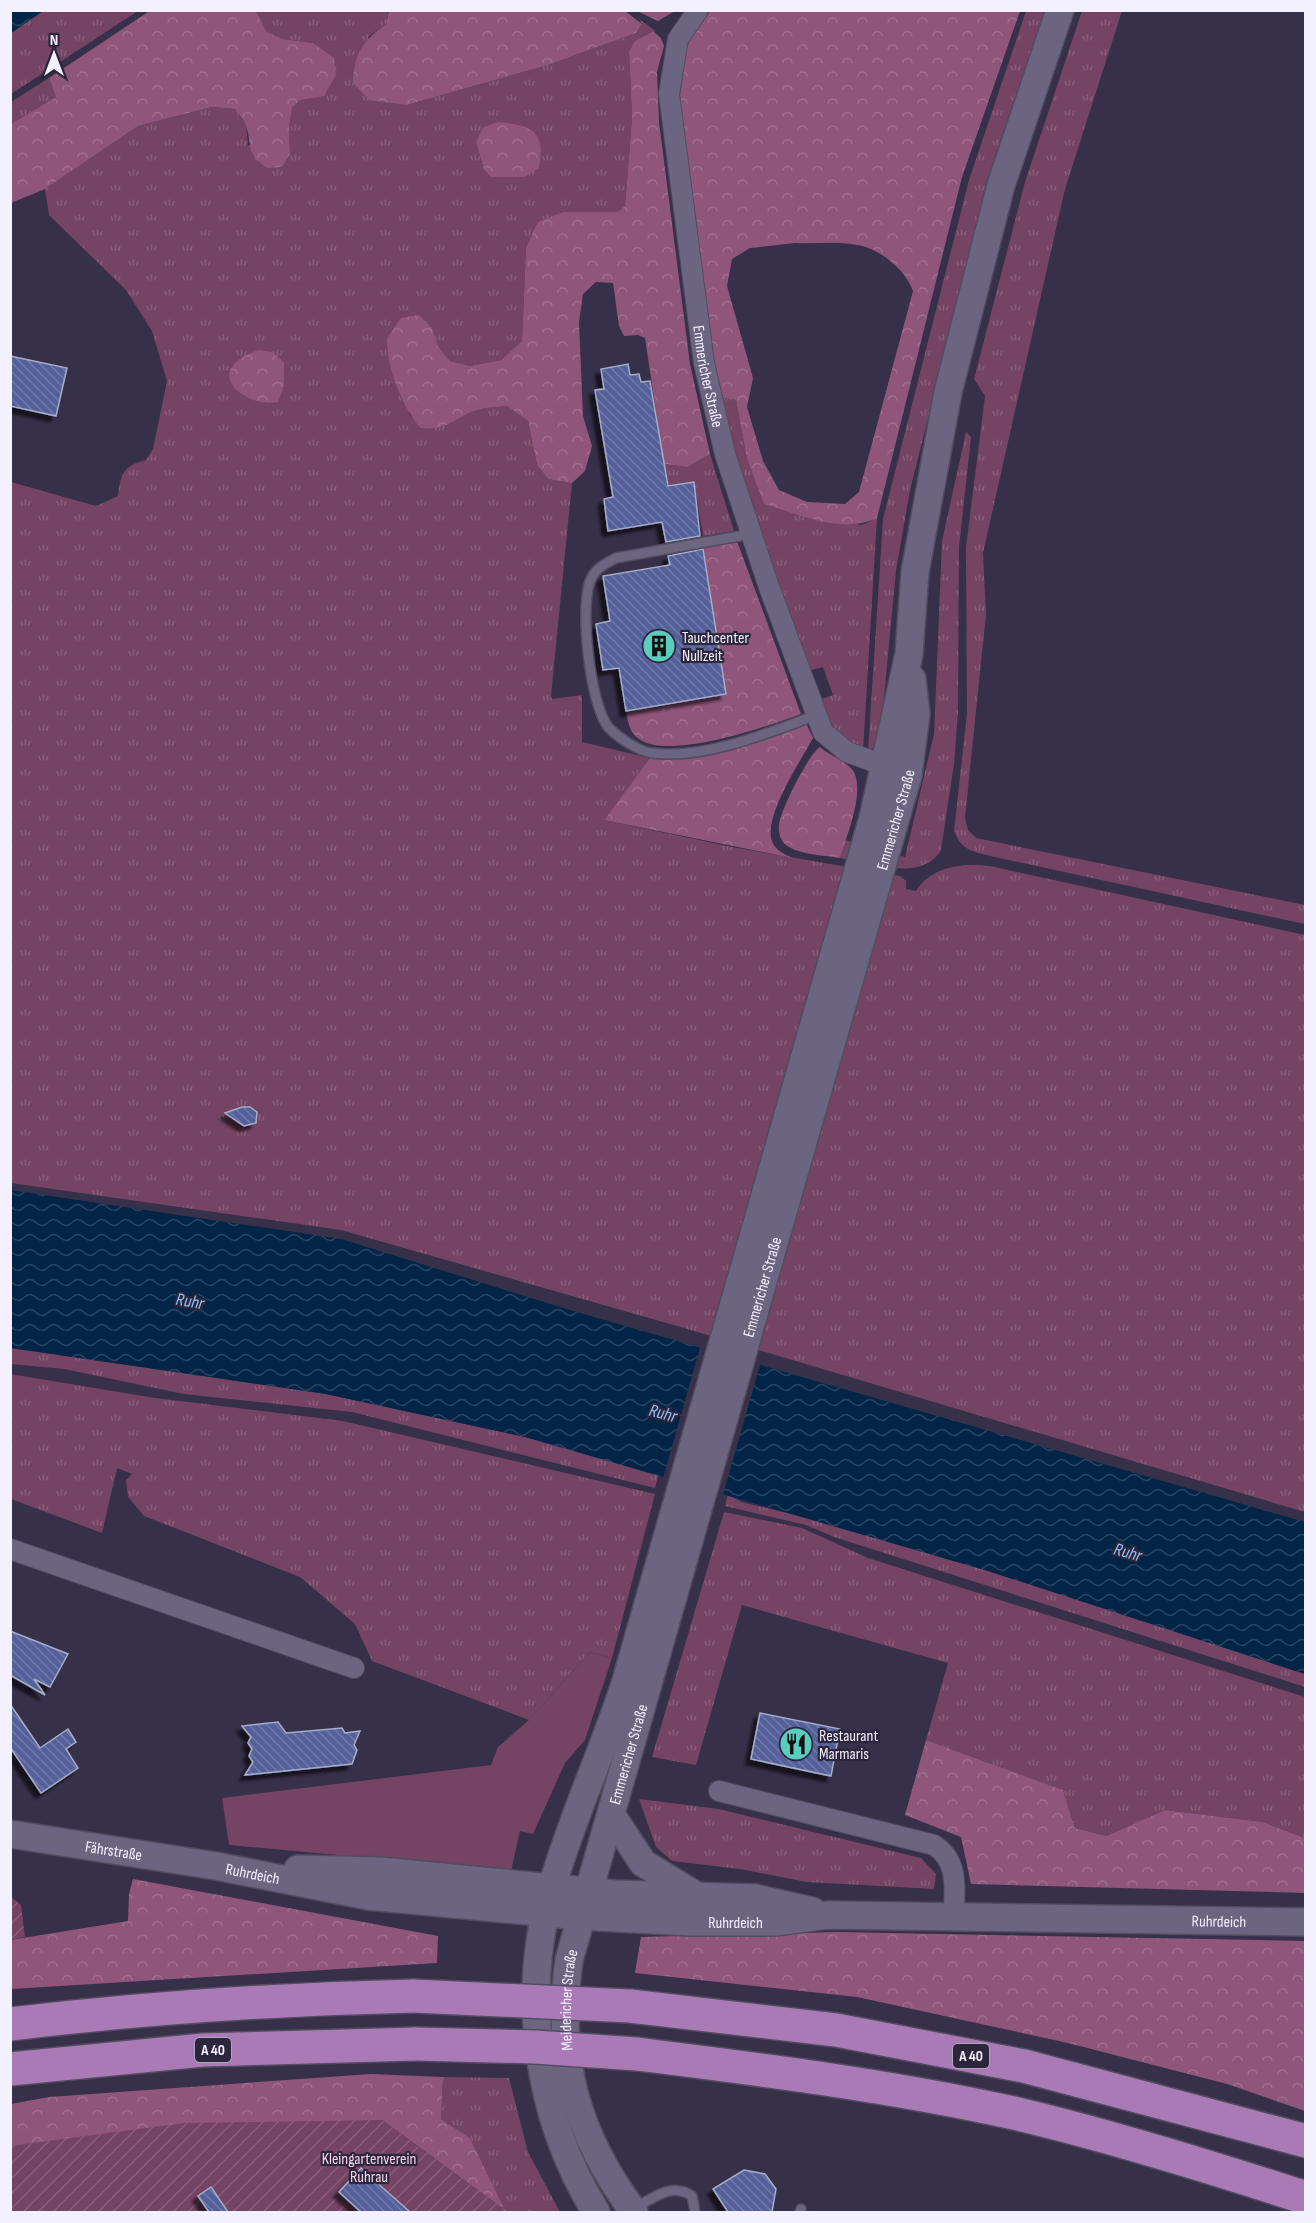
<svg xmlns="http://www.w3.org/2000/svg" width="1316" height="2223" viewBox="0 0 1316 2223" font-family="'Sofia Sans Condensed',sans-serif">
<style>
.grass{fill:url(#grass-tufts);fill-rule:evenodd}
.forest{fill:url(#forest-crowns);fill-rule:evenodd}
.park{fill:#754363}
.garden{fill:url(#garden-furrows)}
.water{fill:url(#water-waves)}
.pier{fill:#363048}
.building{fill:url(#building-back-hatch);stroke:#a5adc9;stroke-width:1.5;filter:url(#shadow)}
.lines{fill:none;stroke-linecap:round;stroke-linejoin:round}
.service-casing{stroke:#514c5f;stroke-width:12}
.minor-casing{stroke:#514c5f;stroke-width:22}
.secondary-casing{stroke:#514c5f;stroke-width:30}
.motorway-casing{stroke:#514c5f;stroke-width:36}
.service{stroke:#6c6580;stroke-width:9}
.minor{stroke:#6c6580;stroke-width:20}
.secondary{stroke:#6c6580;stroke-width:27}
.motorway{stroke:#aa7ab7;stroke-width:33}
.motorway-bridge-casing{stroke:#514c5f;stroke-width:36;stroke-linecap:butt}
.motorway-bridge{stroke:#aa7ab7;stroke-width:33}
.labels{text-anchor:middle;stroke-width:4.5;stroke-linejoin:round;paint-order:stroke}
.shield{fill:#2c263d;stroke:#b7b3c5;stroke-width:1.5}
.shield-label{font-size:15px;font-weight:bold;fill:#f3f0ff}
.street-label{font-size:16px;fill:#f3f0ff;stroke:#2c263d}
.poi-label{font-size:16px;fill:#f3f0ff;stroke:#2c263d;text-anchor:start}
.park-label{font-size:16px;fill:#f8d4ea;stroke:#2c263d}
.water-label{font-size:18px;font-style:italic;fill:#8fc3fc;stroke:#2c263d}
</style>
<defs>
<pattern id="grass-tufts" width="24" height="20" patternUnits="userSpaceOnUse" patternTransform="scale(1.5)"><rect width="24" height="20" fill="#754363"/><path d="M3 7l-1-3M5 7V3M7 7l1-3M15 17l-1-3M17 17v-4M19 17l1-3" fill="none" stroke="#895e7a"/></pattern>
<pattern id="forest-crowns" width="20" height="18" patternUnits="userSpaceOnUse" patternTransform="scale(1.5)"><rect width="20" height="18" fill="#90557b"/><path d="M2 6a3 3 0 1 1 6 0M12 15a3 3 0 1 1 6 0" fill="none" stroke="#a06e8f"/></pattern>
<pattern id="garden-furrows" width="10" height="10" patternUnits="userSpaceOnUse" patternTransform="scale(1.5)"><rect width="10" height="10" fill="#754363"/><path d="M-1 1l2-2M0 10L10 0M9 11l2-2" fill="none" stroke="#895e7a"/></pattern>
<pattern id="water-waves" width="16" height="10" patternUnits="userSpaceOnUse" patternTransform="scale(1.5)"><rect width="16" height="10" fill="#022547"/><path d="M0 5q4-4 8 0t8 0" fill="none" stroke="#274563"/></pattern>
<pattern id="building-back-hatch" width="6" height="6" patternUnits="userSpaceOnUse" patternTransform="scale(1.5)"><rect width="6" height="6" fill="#55619b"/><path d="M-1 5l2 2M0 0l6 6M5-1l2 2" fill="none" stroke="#6e78aa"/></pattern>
<filter id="shadow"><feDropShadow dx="-5.5" dy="5.5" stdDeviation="1.5" flood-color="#0009"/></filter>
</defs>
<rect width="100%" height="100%" fill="#363048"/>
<!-- grass -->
<path class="grass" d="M 43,11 L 138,11 L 11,94 L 11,33 Z
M 256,11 L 389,11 L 386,24 L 368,37 L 407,105 L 548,65 L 636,33 L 642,24 L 639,19 L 657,32 L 653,31 L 635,41 L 629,51 L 632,118 L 625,206 L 619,212 L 585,212 L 526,248 L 522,341 L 501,360 L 470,366 L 450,361 L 438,346 L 432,328 L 409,413 L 420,428 C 448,432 454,417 478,410 C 487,407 498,407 507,406 L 528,421 L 537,465 L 548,479 L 572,483 L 551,696 L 552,699 L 582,695 L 582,742 L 650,758 L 604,820 L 732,847 L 900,876 L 906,881 L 906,889 L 916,891 C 932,866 962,863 990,866 L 1305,935 L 1305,1512 L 684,1328 L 341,1230 L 11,1183 L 11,482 L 96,506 L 118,496 C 121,473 123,466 146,460 L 153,449 L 167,381 L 152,331 L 126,290 L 49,215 L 45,189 L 138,126 L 212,107 L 235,109 L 246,124 L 248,145 L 290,154 L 289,128 L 292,108 L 300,100 L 313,43 L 283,39 L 267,32 ZM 497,122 L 491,177 L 484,170 L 476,142 L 483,127 Z
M 1026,11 L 1047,11 L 987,184 L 910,490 L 896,571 L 880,739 L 877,746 L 868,751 L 883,519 L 969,180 Z
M 1082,11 L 1122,11 L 1065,189 L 983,553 L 986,614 L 965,818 L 968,830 L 976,838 L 1305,905 L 1305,924 L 990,856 C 972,851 961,850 954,831 L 967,713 L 966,547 L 985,396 L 974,379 L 1025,182 Z
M 49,78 L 56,97 L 11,124 L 11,102 Z
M 719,397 L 736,400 L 747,459 L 765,504 L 862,525 L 877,518 L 863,751 C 840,735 829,728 819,700 L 833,695 L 823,667 L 808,671 L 756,533 Z
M 966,432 L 971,437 L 959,547 L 958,712 L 954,764 L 941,850 C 922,883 870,863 840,858 L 845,840 L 905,857 L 934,734 L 942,541 Z
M 710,454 L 734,531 L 703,536 L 694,482 L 669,486 L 664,464 L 688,467 Z
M 10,1348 L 326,1394 L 525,1437 L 659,1473 L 655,1488 L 352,1412 L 184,1394 L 64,1369 L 11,1364 Z
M 10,1374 L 155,1398 L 343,1421 L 655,1494 L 612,1658 L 590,1652 L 529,1720 L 372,1661 L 355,1624 L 300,1577 L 144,1516 L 128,1497 L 126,1480 L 132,1474 L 117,1468 L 102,1533 L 11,1499 Z
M 728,1494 L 741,1502 L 812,1519 L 988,1571 L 1305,1674 L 1305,1687 L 834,1537 L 806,1525 L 725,1506 Z
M 724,1512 L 802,1528 L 868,1558 L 1305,1697 L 1305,1838 L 1263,1822 L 1165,1810 L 1106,1836 L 1075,1828 L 1063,1790 L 926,1740 L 948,1663 L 742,1605 L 696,1765 L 652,1757 Z
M 639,1799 L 719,1809 L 921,1858 L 936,1874 L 934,1889 L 807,1882 L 740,1869 L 672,1861 L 656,1847 Z
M 443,2077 L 509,2078 L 528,2152 L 560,2212 L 508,2212 L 505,2210 L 470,2138 L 441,2119 Z"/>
<!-- forest -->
<path class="forest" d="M 151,10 L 256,11 L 267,32 L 283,39 L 313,43 L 334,58 L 336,75 L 324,96 L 300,100 L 292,108 L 289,128 L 290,154 L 282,167 L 267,168 C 245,152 253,148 246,126 C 245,120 238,114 235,109 L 212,107 L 138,126 L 45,189 L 11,203 L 11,124 L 56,97 L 49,78 Z
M 389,11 L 625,11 L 642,24 L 636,33 L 548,65 L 407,105 L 369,100 L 353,83 C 354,53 362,42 386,24 Z
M 637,11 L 675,11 L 658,21 Z
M 710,11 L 1020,11 L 962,177 L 877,518 C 841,535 800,514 764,504 L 747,459 L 736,400 L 719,397 L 712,365 L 681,119 L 680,95 L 687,45 ZM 795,243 C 815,244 837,241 857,245 C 879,248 906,270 913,291 L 859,492 L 845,504 L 807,502 L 779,490 L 763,461 L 747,407 L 753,378 L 727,286 L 732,259 L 750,248 Z
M 653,31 L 661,38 L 664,46 L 657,72 L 659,122 L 690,364 L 710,454 L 688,467 L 664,464 L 645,338 L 638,335 L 624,336 L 619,326 L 613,283 L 596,282 L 583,294 L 579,322 L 583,416 L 592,446 L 585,471 L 572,483 L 548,479 L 537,465 L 528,421 L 507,406 C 498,407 487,407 478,410 C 454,417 448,432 420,428 C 401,403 387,369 387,338 L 401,318 L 419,315 L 432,328 L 438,346 L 450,361 L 470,366 L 501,360 L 522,341 L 526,248 L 538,222 L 563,212 L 618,212 L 625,206 L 632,118 L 629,51 L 635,41 Z
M 497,122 C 532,125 546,130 539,168 L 524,177 L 491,177 L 484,170 L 476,142 L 483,127 Z
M 259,350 L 272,352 L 284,362 L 284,386 L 278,402 C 243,408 199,370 259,350 Z
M 737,541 L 801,714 C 769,726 669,761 639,739 C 629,732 628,722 626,711 L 726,694 L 703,547 Z
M 806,723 L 813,738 C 801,760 763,817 772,841 C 775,850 784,854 793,858 L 604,820 L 650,758 L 697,755 L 744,746 Z
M 820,747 C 829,755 843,760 851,768 C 868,786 846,837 840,858 C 824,855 799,855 786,845 C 780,840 778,832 779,824 C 781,810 808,755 820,747 Z
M 926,1740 L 1063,1790 L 1075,1828 L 1106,1836 L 1165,1810 L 1263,1822 L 1305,1838 L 1305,1893 L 971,1884 L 961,1837 L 905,1815 Z
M 133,1879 L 438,1936 L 437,1963 L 11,1989 L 10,1940 L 128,1921 L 129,1894 Z
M 837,1932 L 1305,1941 L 1305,2111 L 1227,2084 L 1068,2043 L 857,1997 L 635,1973 L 641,1937 Z
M 371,2074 L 443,2077 L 441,2119 L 470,2138 L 505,2210 L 382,2120 L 11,2146 L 11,2104 L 49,2097 Z"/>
<!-- park -->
<path class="park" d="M 590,1652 L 612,1658 L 585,1740 L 565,1763 L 533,1834 L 520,1831 L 511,1871 L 229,1845 L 222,1798 L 491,1765 L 498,1747 L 529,1720 Z"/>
<!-- garden -->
<path class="garden" d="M 11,1897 L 21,1905 L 25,1937 L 11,1940 Z
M 382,2120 L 508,2212 L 11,2212 L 10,2146 L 184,2123 Z"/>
<!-- water -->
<path class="water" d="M 11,10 L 43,10 L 43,11 L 11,33 Z
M 10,1190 L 341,1239 L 570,1310 L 1305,1522 L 1305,1674 L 988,1571 L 525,1437 L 326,1394 L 11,1348 Z"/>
<!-- pier -->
<path class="pier" d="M 701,1344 L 761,1362 L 723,1495 L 663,1478 Z"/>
<!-- building -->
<path class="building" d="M 10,356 L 67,368 L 56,416 L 10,406 Z
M 628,364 L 630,375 L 639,374 L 641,382 L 650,381 L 668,486 L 694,482 L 700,536 L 666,542 L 662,522 L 608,531 L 604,499 L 613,497 L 595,390 L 604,389 L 601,369 Z
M 703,549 L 726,694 L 626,711 L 619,668 L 603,670 L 596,624 L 610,621 L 603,576 L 670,565 L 668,556 Z
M 242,1107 L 250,1107 L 257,1112 L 256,1123 L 244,1126 L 225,1113 Z
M 10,1631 L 68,1654 L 50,1687 L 34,1679 L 45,1695 L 10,1675 Z
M 10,1704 L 40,1748 L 68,1729 L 76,1742 L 66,1749 L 78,1768 L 41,1793 L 10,1747 Z
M 760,1713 L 840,1729 L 831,1776 L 751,1759 Z
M 278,1722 L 286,1733 L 342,1728 L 345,1733 L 360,1731 L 354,1745 L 357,1750 L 352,1764 L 245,1775 L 253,1762 L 249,1756 L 252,1749 L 248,1743 L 251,1737 L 242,1726 Z
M 361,2168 L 375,2181 L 410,2212 L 361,2212 L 339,2192 Z
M 744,2170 L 765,2174 L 776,2189 L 772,2212 L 728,2212 L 713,2189 Z
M 211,2187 L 228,2212 L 209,2212 L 198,2196 Z"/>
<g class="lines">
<defs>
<path id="service" d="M 751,534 L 616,558 C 607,563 597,567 592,577 C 578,601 590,707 609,728 C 619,738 638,751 652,753 C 703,760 769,733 816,715
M 635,2208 C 653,2198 672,2182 692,2196 L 695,2212
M 800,2212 L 801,2209"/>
<g id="minor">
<path id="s1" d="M 698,10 L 678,39 L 669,94 L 704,363 L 725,454 L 769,587 L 823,732 L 847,752 L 886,766"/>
<path d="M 10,1549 L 354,1668"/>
<path d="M 719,1791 L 934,1845 C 960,1862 954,1889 954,1917"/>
</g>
<g id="secondary">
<path d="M 612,1816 L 643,1863 L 692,1893"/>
<path id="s2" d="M 10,1834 L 216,1866 L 368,1896 L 580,1916 L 691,1922 L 776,1922 L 828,1915 L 1306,1922"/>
<path d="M 298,1869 L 381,1871 L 615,1894 L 755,1898 L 812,1911"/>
<path d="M 596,2212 C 537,2116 520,1996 552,1887 C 572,1817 604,1750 626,1681 L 873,818 L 909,654 L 915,572 L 948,392 L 1001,185 L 1060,10"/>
<path id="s3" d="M 634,2212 C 574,2131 556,2059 569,1960 L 908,775 L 916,714 L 912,679"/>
</g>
<path id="motorway" d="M 630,2006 L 836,2030 L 1024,2066 L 1306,2141
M 10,2024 C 145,2008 279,1999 414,1996
M 637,2054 C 765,2070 892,2086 1018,2114 C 1115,2137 1211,2167 1306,2198
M 10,2069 L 203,2050 L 416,2044"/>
</defs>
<!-- service casing -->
<use href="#service" class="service-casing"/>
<!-- minor casing -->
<use href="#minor" class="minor-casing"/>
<!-- secondary casing -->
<use href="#secondary" class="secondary-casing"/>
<!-- motorway casing -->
<use href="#motorway" class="motorway-casing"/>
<!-- service -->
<use href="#service" class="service"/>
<!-- minor -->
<use href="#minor" class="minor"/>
<!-- secondary -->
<use href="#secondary" class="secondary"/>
<!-- motorway -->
<use href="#motorway" class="motorway"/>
<defs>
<path id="motorway-bridge" d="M 414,1996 L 630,2006
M 416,2044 L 535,2047 L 637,2054"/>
</defs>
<!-- motorway-bridge casing -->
<use href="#motorway-bridge" class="motorway-bridge-casing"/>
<!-- motorway-bridge -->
<use href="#motorway-bridge" class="motorway-bridge"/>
</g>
<!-- icons -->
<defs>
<symbol id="building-disc" viewBox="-11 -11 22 22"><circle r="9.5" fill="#59cebf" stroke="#2c263d"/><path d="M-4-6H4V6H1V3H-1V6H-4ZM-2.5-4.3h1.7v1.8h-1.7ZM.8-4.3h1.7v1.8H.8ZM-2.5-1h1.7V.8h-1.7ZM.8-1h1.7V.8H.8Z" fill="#111"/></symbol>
<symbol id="restaurant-disc" viewBox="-11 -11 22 22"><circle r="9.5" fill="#59cebf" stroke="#2c263d"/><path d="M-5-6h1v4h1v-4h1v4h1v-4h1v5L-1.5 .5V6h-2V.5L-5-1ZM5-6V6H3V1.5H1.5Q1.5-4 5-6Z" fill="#111"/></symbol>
</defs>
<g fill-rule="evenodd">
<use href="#building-disc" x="640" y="627" width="38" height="38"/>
<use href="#restaurant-disc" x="777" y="1725" width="38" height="38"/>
</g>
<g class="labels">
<!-- shield labels -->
<g class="shield">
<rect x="195" y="2038" width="36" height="24" rx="4.5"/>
<rect x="953" y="2044" width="36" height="24" rx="4.5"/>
</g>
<g class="shield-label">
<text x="213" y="2055">A 40</text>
<text x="971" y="2061">A 40</text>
</g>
<!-- street labels -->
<g class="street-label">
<text dy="6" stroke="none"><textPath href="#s1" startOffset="376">Emmericher Straße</textPath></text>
<text dy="6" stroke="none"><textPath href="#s3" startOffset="1454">Emmericher Straße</textPath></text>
<text dy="6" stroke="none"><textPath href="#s3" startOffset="968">Emmericher Straße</textPath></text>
<text dy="6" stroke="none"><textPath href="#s3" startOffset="482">Emmericher Straße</textPath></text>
<text dy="6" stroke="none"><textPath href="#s2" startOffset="105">Fährstraße</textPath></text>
<text dy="6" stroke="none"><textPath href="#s2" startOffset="246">Ruhrdeich</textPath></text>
<text dy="6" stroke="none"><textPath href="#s2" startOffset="1216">Ruhrdeich</textPath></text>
<text dy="6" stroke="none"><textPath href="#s2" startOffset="732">Ruhrdeich</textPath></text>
<text dy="6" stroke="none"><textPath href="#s3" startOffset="228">Meidericher Straße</textPath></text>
</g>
<!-- poi labels -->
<g class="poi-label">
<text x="682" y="643">Tauchcenter<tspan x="682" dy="18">Nullzeit</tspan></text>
<text x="819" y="1741">Restaurant<tspan x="819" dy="18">Marmaris</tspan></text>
</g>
<!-- park labels -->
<g class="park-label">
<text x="369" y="2164">Kleingartenverein<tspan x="369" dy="18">Ruhrau</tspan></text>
</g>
<!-- water labels -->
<g class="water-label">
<text transform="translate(190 1301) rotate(10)" y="6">Ruhr</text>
<text transform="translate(663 1413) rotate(15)" y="6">Ruhr</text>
<text transform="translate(1128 1552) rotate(16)" y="6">Ruhr</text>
</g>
</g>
<!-- border -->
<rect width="1316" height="2223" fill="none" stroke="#f3f0ff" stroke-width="24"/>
<!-- north arrow -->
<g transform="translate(54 54)" stroke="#2c263d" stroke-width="4.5" paint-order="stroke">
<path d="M0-4.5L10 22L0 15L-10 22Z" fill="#f3f0ff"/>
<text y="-9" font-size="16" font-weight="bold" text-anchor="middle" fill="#f3f0ff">N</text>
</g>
</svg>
